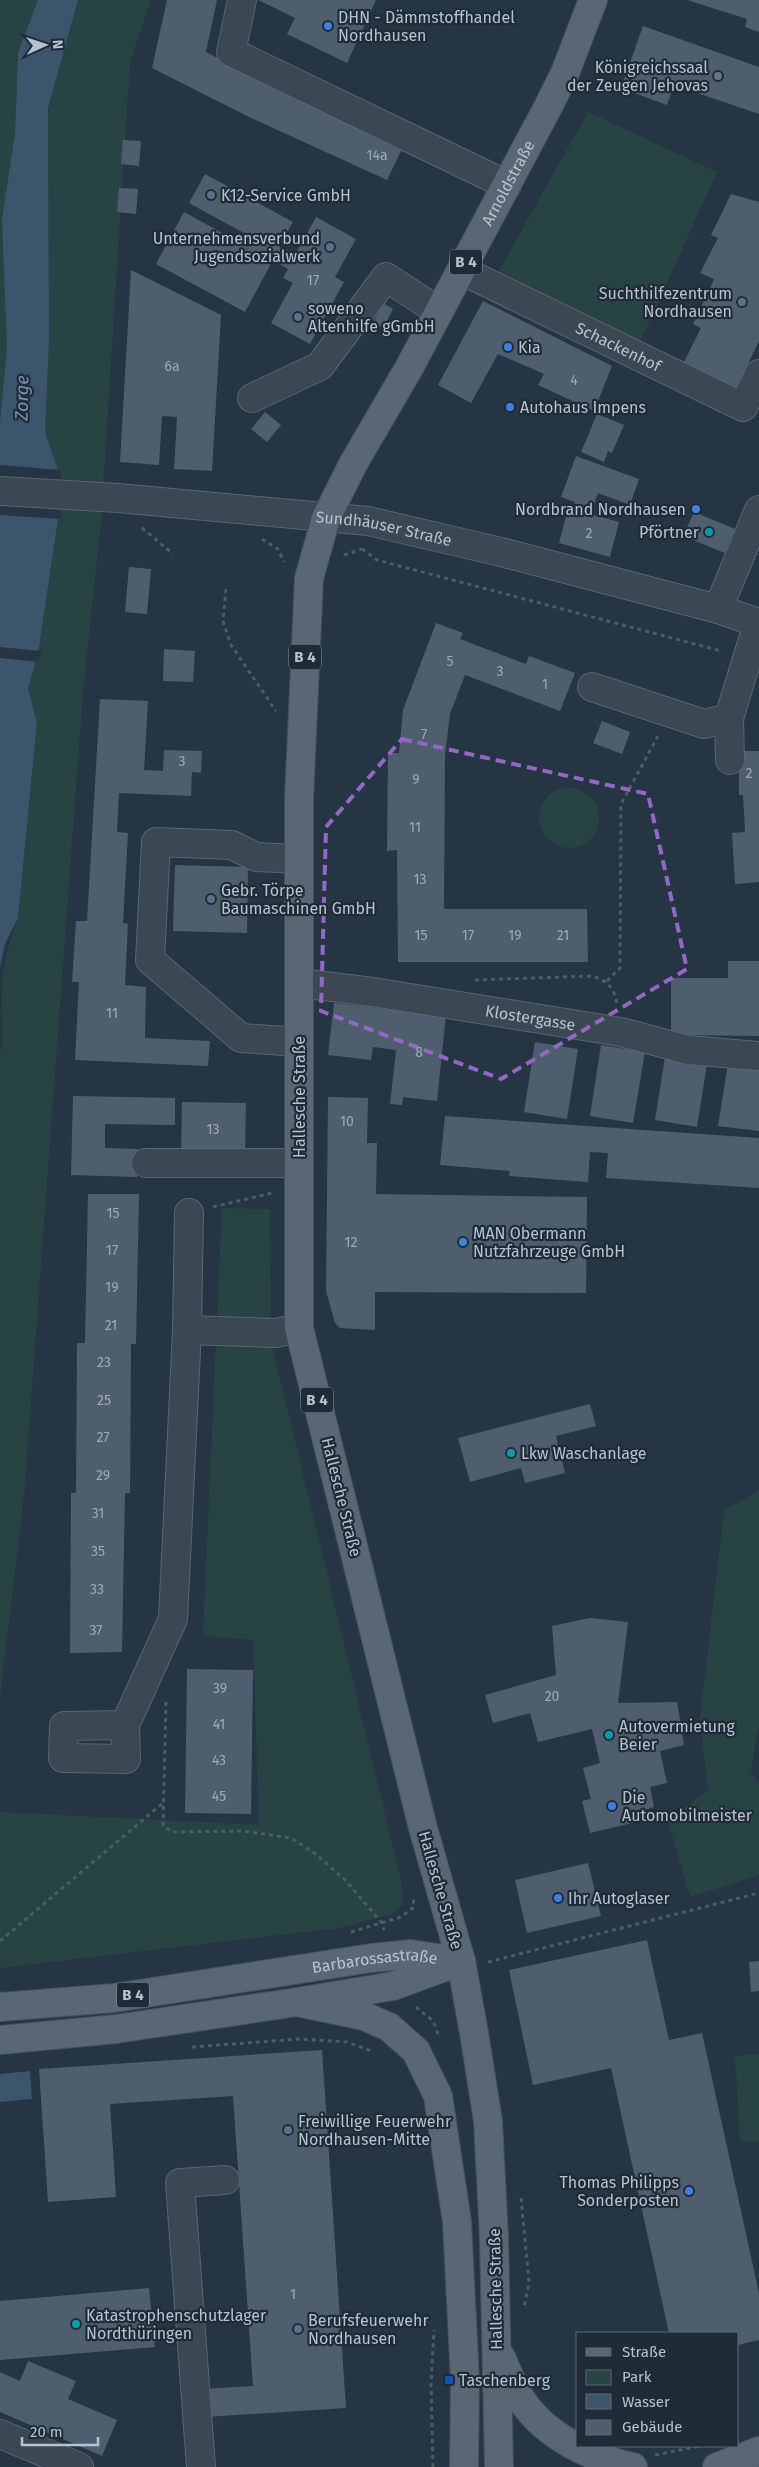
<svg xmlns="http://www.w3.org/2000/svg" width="759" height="2467" viewBox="0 0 759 2467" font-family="'Fira Sans',sans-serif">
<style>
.green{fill:#284344}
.water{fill:#3c546c}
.pier{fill:#263543}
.building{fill:#4f5e6e}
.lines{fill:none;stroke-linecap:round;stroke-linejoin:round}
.minor-casing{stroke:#596570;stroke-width:30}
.major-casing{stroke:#45505c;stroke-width:30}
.path{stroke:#476061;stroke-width:3;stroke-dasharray:4 4;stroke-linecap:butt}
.minor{stroke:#3b4753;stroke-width:28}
.major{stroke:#596673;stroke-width:28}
.marked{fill:none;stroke:#9368c5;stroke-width:4;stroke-dasharray:10 6;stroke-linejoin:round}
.shop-dot{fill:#3f7fe0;stroke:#1f2c38;stroke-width:2}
.worship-dot{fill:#6b7280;stroke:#1f2c38;stroke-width:2}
.service-dot{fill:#5c6f8a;stroke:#1f2c38;stroke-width:2}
.culture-dot{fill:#0f9aa8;stroke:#1f2c38;stroke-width:2}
.transit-dot{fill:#1a4fb4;stroke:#1f2c38;stroke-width:2}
.labels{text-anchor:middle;stroke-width:4.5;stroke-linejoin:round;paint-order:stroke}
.number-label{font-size:14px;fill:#9ea9b5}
.shield{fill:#1f2c38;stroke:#8a95a0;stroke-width:1}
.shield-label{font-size:15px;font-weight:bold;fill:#b8c2cd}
.poi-label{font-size:16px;fill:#b8c2cd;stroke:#1f2c38;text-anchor:start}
.street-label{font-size:16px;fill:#b8c2cd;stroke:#1f2c38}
.water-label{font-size:18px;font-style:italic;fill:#7895b0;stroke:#1f2c38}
</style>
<rect width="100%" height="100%" fill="#263543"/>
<!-- green -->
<path class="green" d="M 0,0 L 38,0 L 18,52 L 7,348 L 0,422 Z
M 78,0 L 151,0 L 130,62 L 101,522 L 83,692 L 24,1496 L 0,1698 L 0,1052 L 3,1042 C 0,992 0,965 18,918 L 37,723 L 28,688 L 38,654 L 58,470 L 45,432 L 49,342 L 48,108 Z
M 588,112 L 717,172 L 638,347 L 496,276 Z
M539 818a30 30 0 1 1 60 0a30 30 0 1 1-60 0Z
M 222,1208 L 270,1209 L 271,1341 L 401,1880 L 403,1903 L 392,1914 L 339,1928 L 0,1968 L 0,1812 L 259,1825 L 253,1640 L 203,1636 Z
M 759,1490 L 759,1721 L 751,1772 L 759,1783 L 759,1875 L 690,1897 L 668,1821 L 708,1790 L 700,1718 L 724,1511 Z
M 759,2054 L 759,2141 L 740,2142 L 735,2056 Z"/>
<!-- water -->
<path class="water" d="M 38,0 L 78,0 L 48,108 L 49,342 L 45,432 L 58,470 L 58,519 L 38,654 L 28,688 L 37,723 L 18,918 L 5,944 L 0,967 L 0,422 L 7,348 L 2,219 L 15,134 L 18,52 Z
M 30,2071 L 32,2099 L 0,2102 L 0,2074 Z"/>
<!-- pier -->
<path class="pier" d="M 0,465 L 61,470 L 61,519 L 0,515 Z
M 0,647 L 41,651 L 41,655 L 38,662 L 0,658 Z"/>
<!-- building -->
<path class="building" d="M 167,0 L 217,0 L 206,52 L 264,82 L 404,145 L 387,180 L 249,117 L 152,68 Z
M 258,0 L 376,0 L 347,63 L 287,34 L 295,18 Z
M 687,0 L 759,0 L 759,32 L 745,27 L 747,19 Z
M 643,26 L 759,67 L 759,114 L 674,85 L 667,105 L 621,88 Z
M 123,140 L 141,141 L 139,166 L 121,164 Z
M 205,174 L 293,222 L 279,247 L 295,255 L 316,217 L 356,239 L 335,277 L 344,282 L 310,344 L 271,323 L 293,283 L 283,278 L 288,269 L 273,260 L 245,312 L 156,264 L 184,212 L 248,247 L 253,238 L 189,203 Z
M 119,188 L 138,189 L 136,214 L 117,212 Z
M 731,194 L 759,202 L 759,341 L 734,393 L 681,368 L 701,328 L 693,324 L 714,279 L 700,273 L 718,238 L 711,235 Z
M 131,270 L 221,315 L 212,471 L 174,469 L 177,417 L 162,416 L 159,465 L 120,462 Z
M 483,301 L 612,366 L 594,411 L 538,385 L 544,374 L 498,354 L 471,403 L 438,385 Z
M 383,303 L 393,309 L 383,328 L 373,323 Z
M 265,412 L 281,425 L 267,442 L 251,429 Z
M 597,414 L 624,425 L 612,453 L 608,451 L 604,462 L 581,452 Z
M 576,456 L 639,479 L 630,505 L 598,493 L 592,509 L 584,506 L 582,512 L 619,522 L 610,557 L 559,543 L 568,509 L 572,510 L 575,502 L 561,497 Z
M 694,512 L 735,529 L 725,553 L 683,536 Z
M 129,567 L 151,569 L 147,614 L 125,612 Z
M 436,623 L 463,633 L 460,639 L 526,664 L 529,656 L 575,673 L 560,711 L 465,675 L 450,714 L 445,756 L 444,909 L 587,909 L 588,962 L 398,962 L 397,850 L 387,851 L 388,753 L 399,753 L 403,710 Z
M 164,649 L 195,651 L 193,682 L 163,681 Z
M 100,699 L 148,701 L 144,770 L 163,771 L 164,750 L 202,751 L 201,773 L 192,772 L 191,796 L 119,793 L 117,832 L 128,833 L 123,923 L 128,924 L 125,985 L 146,987 L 145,1038 L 210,1041 L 208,1066 L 75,1060 L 79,982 L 72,982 L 76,921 L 87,921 Z
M 602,721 L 630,732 L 622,754 L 593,743 Z
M 739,751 L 759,751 L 759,882 L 735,884 L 732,833 L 745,832 L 743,795 L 739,795 Z
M 175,865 L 248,867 L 247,933 L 173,931 Z
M 728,961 L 759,961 L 759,1036 L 671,1035 L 671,978 L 728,978 Z
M 334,1003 L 446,1015 L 437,1101 L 403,1097 L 402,1105 L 390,1104 L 396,1050 L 373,1047 L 371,1060 L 328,1055 Z
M 535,1042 L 578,1049 L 567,1119 L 524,1112 Z
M 601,1045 L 645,1052 L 633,1123 L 590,1116 Z
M 665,1057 L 707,1064 L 697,1127 L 655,1120 Z
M 728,1064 L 759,1068 L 759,1131 L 718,1126 Z
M 73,1096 L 175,1098 L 175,1125 L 105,1124 L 105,1148 L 138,1149 L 137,1177 L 71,1175 Z
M 328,1097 L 368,1098 L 367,1143 L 377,1143 L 376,1194 L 587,1197 L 586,1293 L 375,1292 L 375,1330 L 340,1328 L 335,1323 L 326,1291 Z
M 182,1102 L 246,1103 L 245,1155 L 181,1155 Z
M 445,1116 L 759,1138 L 759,1188 L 606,1178 L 608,1153 L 590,1152 L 588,1182 L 509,1176 L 510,1171 L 440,1165 Z
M 88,1194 L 139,1194 L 136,1344 L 131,1344 L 130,1493 L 125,1493 L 122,1652 L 70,1653 L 71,1493 L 76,1493 L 77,1343 L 85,1343 Z
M 590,1404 L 596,1426 L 556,1436 L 565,1473 L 525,1483 L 521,1468 L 470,1482 L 458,1438 Z
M 590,1618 L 628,1622 L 618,1703 L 677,1702 L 684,1745 L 660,1751 L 667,1783 L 650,1787 L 654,1807 L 642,1811 L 645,1820 L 590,1833 L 582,1801 L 591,1799 L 583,1768 L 600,1763 L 592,1729 L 538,1742 L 530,1713 L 493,1723 L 485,1695 L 556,1675 L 552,1626 Z
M 187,1669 L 253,1670 L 251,1814 L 185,1813 Z
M 588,1863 L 601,1916 L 527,1933 L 515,1880 Z
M 647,1940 L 669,2040 L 702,2033 L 759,2293 L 759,2340 L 738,2345 L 738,2333 L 669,2333 L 611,2068 L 533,2085 L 509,1970 Z
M 759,1961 L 759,1991 L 751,1992 L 749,1962 Z
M 322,2050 L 346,2408 L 206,2417 L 204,2389 L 253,2386 L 233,2096 L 110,2104 L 116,2197 L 48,2202 L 39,2069 Z
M 149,2288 L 155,2347 L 0,2360 L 0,2301 Z
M 28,2361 L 76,2381 L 68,2399 L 117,2420 L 102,2456 L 0,2412 L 0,2372 L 20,2381 Z"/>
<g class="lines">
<defs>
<g id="minor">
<path d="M 242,0 L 231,52 L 507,185"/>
<path id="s1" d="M 461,270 L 743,407 L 759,374"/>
<path d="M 252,398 L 320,366 L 386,277 L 438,311"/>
<path id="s2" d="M 0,491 L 118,498 L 368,521 L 501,552 L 718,609 L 759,623"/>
<path d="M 718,609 L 759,510"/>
<path d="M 592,687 L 704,724 L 729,718"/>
<path d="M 730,760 L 729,718 L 758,623"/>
<path d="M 299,859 L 256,857 L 232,845 L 156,842 L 150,960 L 241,1038 L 299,1042"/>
<path id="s3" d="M 299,983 L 373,992 L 621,1032 L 688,1050 L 759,1056"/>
<path d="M 146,1163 L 299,1163"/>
<path d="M 187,1330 L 189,1213"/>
<path d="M 125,1725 L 126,1759 L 63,1758 L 64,1726 L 125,1725 L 173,1619 L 187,1330 L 276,1333 L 299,1328"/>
<path d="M 0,2434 L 79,2467"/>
<path d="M 201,2467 L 180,2183 L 225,2180"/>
</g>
<g id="major">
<path d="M 297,2002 L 364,2016 L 389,2027 L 416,2051 L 438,2096 L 457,2222 L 465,2380 L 464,2467"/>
<path id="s4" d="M 0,2007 L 114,1998 L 371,1958 L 411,1954 L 457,1961"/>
<path d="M 0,2040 L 116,2029 L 297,2002 L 393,1986 L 461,1961"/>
<path d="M 501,2357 C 508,2372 513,2389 523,2402 C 547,2437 593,2459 633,2467"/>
<path id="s5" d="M 499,2467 L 494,2238 L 488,2121 L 474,2033 L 461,1961 L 423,1828 L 299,1328 L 299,799 L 309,578 L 326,518 L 353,464 L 409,368 L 548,107 L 565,73 L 593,0"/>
<path d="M 717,2467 L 759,2451"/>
</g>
</defs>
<!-- minor casing -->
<use href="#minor" class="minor-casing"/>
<!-- major casing -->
<use href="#major" class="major-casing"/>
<!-- path -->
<path class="path" d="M 142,528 L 173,554
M 262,539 L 278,549 L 284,562
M 362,549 L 377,560 L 721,651
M 344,555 L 362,549
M 226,589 L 223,621 L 231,645 L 276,711
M 475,980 L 592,976 C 608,981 615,988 617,1005
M 607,981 L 620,968 L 621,804 L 658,736
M 213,1207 L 272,1193
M 166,1702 L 163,1826 L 173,1832 L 244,1831 L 291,1838 L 317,1855 L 346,1881 L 382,1923 L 384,1930
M 351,1932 L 401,1917 L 414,1907 L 413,1896
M 0,1941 L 163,1803
M 488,1962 L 759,1893
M 416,2007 L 433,2021 L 438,2034
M 192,2047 L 299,2039 L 347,2042 L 374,2052
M 521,2198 L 529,2282 L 524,2308
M 655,2455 L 700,2446
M 433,2467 L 431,2384 L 434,2330"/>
<!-- minor -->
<use href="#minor" class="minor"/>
<!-- major -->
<use href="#major" class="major"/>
</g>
<!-- marked area -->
<path class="marked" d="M 402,739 L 648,794 L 687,969 L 501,1079 L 321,1011 L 326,827 Z"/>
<!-- markers -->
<g class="shop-dot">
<circle cx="328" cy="26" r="5"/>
<circle cx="508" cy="347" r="5"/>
<circle cx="510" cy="407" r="5"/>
<circle cx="696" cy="509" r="5"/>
<circle cx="463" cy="1242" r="5"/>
<circle cx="612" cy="1806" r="5"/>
<circle cx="558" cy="1898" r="5"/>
<circle cx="689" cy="2191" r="5"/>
</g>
<circle class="worship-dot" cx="718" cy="76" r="5"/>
<g class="service-dot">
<circle cx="211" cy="195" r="5"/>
<circle cx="330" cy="247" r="5"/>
<circle cx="742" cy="302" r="5"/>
<circle cx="298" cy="317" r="5"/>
<circle cx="211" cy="899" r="5"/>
<circle cx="288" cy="2130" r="5"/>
<circle cx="298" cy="2329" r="5"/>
</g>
<g class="culture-dot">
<circle cx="709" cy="532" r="5"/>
<circle cx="511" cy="1453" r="5"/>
<circle cx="609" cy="1735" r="5"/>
<circle cx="76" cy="2324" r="5"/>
</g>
<rect class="transit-dot" x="444" y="2375" width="10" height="10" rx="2.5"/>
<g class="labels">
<!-- number labels -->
<g class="number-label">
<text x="377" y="160">14a</text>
<text x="313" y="285">17</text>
<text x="172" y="371">6a</text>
<text x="574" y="385">4</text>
<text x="589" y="538">2</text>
<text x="450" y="666">5</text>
<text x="500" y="676">3</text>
<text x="545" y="689">1</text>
<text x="424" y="739">7</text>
<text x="182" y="766">3</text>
<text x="749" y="778">2</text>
<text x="416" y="784">9</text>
<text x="415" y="832">11</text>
<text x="420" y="884">13</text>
<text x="421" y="940">15</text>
<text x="468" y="940">17</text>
<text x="515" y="940">19</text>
<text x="563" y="940">21</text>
<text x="112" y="1018">11</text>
<text x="419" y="1057">8</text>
<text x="347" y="1126">10</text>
<text x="213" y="1134">13</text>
<text x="113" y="1218">15</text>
<text x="351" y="1247">12</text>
<text x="112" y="1255">17</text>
<text x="112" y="1292">19</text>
<text x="111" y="1330">21</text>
<text x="104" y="1367">23</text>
<text x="104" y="1405">25</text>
<text x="103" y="1442">27</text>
<text x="103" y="1480">29</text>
<text x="98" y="1518">31</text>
<text x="98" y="1556">35</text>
<text x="97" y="1594">33</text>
<text x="96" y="1635">37</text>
<text x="220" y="1693">39</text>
<text x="552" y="1701">20</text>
<text x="219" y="1729">41</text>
<text x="219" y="1765">43</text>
<text x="219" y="1801">45</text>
<text x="293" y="2299">1</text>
</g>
<!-- shield labels -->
<g class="shield">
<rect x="450" y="249.5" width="32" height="25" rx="4"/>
<rect x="289" y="644.5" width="32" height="25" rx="4"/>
<rect x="301" y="1387.5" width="32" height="25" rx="4"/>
<rect x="117" y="1982.5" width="32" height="25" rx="4"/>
</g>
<g class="shield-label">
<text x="466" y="267">B 4</text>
<text x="305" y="662">B 4</text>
<text x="317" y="1405">B 4</text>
<text x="133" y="2000">B 4</text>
</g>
<!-- poi labels -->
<g class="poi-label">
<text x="338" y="23">DHN - Dämmstoffhandel<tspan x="338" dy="18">Nordhausen</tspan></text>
<text x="708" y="73" text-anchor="end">Königreichssaal<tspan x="708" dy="18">der Zeugen Jehovas</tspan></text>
<text x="221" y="201">K12-Service GmbH</text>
<text x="320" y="244" text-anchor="end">Unternehmensverbund<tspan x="320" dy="18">Jugendsozialwerk</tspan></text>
<text x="732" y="299" text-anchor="end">Suchthilfezentrum<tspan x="732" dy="18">Nordhausen</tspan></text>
<text x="308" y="314">soweno<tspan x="308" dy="18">Altenhilfe gGmbH</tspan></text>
<text x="518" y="353">Kia</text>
<text x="520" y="413">Autohaus Impens</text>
<text x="686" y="515" text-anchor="end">Nordbrand Nordhausen</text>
<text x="699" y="538" text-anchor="end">Pförtner</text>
<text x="221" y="896">Gebr. Törpe<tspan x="221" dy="18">Baumaschinen GmbH</tspan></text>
<text x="473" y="1239">MAN Obermann<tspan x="473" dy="18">Nutzfahrzeuge GmbH</tspan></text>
<text x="521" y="1459">Lkw Waschanlage</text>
<text x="619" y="1732">Autovermietung<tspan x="619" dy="18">Beier</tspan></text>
<text x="622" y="1803">Die<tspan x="622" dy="18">Automobilmeister</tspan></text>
<text x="568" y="1904">Ihr Autoglaser</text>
<text x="298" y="2127">Freiwillige Feuerwehr<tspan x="298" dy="18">Nordhausen-Mitte</tspan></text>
<text x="679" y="2188" text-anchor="end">Thomas Philipps<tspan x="679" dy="18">Sonderposten</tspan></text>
<text x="86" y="2321">Katastrophenschutzlager<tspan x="86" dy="18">Nordthüringen</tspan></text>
<text x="308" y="2326">Berufsfeuerwehr<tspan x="308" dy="18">Nordhausen</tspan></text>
<text x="459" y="2386">Taschenberg</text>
</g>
<!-- street labels -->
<g class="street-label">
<text dy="6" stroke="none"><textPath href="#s5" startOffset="2356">Arnoldstraße</textPath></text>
<text dy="6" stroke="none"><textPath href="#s1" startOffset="175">Schackenhof</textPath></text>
<text dy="6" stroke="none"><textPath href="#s2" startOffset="386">Sundhäuser Straße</textPath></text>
<text dy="6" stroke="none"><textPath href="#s3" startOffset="234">Klostergasse</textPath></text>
<text transform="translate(299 1097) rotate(-90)" y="6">Hallesche Straße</text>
<text transform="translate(342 1497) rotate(76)" y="6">Hallesche Straße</text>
<text transform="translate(441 1890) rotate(74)" y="6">Hallesche Straße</text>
<text dy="6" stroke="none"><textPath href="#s4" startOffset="378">Barbarossastraße</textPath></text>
<text transform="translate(495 2289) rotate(-91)" y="6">Hallesche Straße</text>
</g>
<!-- water labels -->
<g class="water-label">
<text transform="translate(22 398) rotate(-89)" y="6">Zorge</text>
</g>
</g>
<!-- legend -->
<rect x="576" y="2332" width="162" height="115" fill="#1f2c38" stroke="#5c6874"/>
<rect x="586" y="2348" width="25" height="8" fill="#596673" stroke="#5c6874"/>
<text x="622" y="2357" font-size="15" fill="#b8c2cd">Straße</text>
<rect x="586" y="2370" width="25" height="15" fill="#284344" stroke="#5c6874"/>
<text x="622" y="2382" font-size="15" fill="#b8c2cd">Park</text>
<rect x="586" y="2394" width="25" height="15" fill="#3c546c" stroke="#5c6874"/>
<text x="622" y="2407" font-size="15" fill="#b8c2cd">Wasser</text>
<rect x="586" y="2420" width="25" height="15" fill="#4f5e6e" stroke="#5c6874"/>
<text x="622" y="2432" font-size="15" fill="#b8c2cd">Gebäude</text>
<!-- north arrow -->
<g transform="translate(45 45) rotate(87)" stroke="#1f2c38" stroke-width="4" paint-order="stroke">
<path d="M0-4L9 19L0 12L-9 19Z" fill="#b8c2cd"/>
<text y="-8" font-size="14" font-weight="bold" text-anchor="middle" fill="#b8c2cd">N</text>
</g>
<!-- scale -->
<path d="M22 2437v8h76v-8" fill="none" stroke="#b8c2cd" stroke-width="2.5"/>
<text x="30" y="2437" font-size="15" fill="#b8c2cd" stroke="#1f2c38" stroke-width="4" paint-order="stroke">20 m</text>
</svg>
